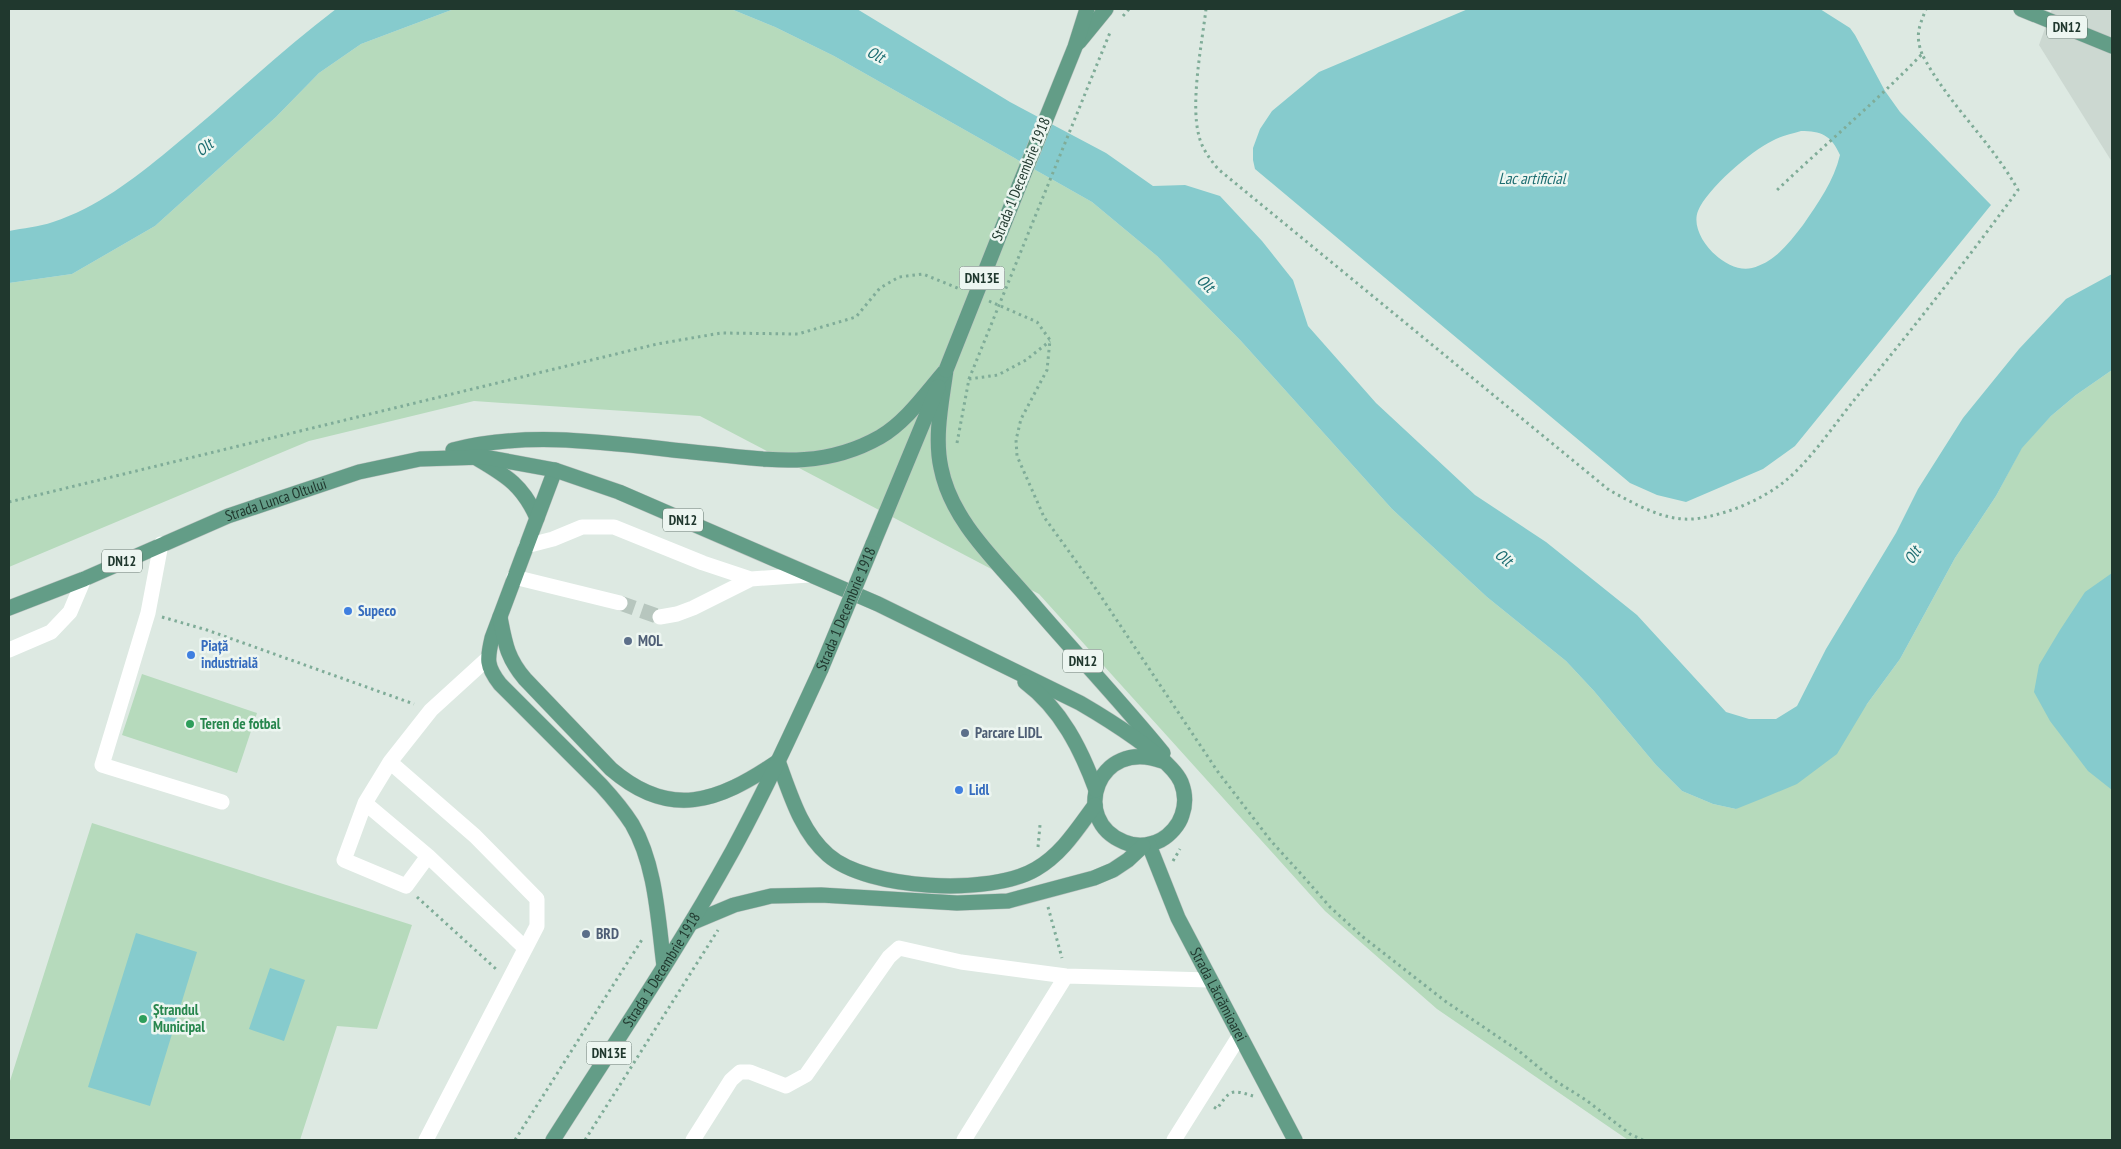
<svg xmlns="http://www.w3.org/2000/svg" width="2121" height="1149" viewBox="0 0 2121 1149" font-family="'PT Sans Narrow',sans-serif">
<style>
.built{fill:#ccd8d1}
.green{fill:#b6dabc}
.water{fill:#86cbcd;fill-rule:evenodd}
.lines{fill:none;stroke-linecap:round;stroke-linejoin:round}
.minor-tunnel{stroke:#b7c6be;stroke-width:15;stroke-dasharray:15 8;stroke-linecap:butt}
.major-casing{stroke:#bcc3c0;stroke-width:16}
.path{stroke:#7fac98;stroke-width:3;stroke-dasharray:2.5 4;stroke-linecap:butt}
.minor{stroke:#fff;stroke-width:15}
.major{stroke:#639d87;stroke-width:15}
.major-bridge-casing{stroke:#bcc3c0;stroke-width:16;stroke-linecap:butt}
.path-bridge{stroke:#7fac98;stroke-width:3;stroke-dasharray:2.5 4;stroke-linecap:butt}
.major-bridge{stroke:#639d87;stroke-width:15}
.shop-dot{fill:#3f7fe0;stroke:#edf6f1;stroke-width:2}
.service-dot{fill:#5c6f8a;stroke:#edf6f1;stroke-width:2}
.leisure-dot{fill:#2e9e5b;stroke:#edf6f1;stroke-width:2}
.labels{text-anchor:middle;stroke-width:5;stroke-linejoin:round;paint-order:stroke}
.shield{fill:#edf6f1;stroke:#5e7168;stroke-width:1}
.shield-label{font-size:14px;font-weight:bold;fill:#20382e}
.street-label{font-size:15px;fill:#20382e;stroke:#edf6f1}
.shop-label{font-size:15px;font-weight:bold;fill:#366cbe;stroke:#edf6f1;text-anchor:start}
.service-label{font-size:15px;font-weight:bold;fill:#4e5e75;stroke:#edf6f1;text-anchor:start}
.leisure-label{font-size:15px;font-weight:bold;fill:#27864d;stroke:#edf6f1;text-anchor:start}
.water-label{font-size:16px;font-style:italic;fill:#1c6d71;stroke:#edf6f1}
</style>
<rect width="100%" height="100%" fill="#dde9e2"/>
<!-- built -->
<path class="built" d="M 2052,9 L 2112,9 L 2112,162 L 2039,45 Z"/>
<!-- green -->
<path class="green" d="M 454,9 L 731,9 L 775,27 L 834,56 L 1092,202 L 1157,256 L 1241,341 L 1392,509 L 1487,597 L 1566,661 L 1594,691 L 1656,765 L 1682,791 L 1713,804 L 1736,809 L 1867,704 L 1900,659 L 1955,558 L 1996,496 L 2022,447 L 2051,416 L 2076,395 L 2112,370 L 2112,1140 L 1628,1140 L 1437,1009 L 1325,911 L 1039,594 L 700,416 L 474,401 L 309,441 L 9,567 L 9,283 L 72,274 L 155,226 L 276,117 L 319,73 L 361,44 Z
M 142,674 L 257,713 L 237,773 L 122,735 Z
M 92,823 L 412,925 L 377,1029 L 337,1026 L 300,1140 L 9,1140 L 9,1084 Z"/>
<!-- water -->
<path class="water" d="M 336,9 L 454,9 L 361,44 L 319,73 L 276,117 L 155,226 L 72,274 L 9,283 L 9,231 C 23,228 39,227 53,222 C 96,208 134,179 169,150 C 226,104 278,53 336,9 Z
M 731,9 L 857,9 L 1010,102 L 1106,153 L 1153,186 L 1185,185 L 1220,196 L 1262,241 L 1293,280 L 1308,326 L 1376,403 L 1475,495 L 1546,542 L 1637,615 L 1726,712 L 1749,719 L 1776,719 L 1797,706 L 1826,649 L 1896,533 L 1918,489 L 1963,418 L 2019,349 L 2066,299 L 2112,274 L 2112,370 L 2076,395 L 2051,416 L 2022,448 L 1996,496 L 1955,558 L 1900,659 L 1867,704 L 1837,754 L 1797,784 L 1761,799 L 1736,809 L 1713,804 L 1682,791 L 1656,765 L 1594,691 L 1566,661 L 1487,597 L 1392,509 L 1241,341 L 1157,256 L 1092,202 L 834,56 L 775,27 Z
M 1468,9 L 1820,9 L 1850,28 L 1855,35 L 1885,91 L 1900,112 L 1991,205 L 1795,446 L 1763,469 L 1686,502 L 1657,495 L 1630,483 L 1255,169 L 1253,160 L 1253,148 L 1260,129 L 1272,111 L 1319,72 ZM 1801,131 C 1821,131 1831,135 1840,155 C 1834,181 1818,203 1803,225 C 1789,243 1775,262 1752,268 C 1727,275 1688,236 1698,211 C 1707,189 1751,151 1772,141 C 1781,136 1791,134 1801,131 Z
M 2112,573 L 2112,790 L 2088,771 L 2050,721 L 2034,692 L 2039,665 L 2060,630 L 2085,592 Z
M 136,933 L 197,952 L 150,1106 L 88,1087 Z
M 270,968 L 305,980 L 284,1041 L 249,1029 Z"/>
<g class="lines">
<!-- minor-tunnel -->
<path class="minor-tunnel" d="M 620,603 L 660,617"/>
<defs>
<g id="major">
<path d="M 2021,9 L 2112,46"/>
<path d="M 1079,42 L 1106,9"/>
<path d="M 1019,186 L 1075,47 L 1087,9"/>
<path d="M 946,370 C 942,401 934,436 941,468 C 951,519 993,558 1026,596 C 1071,649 1119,699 1163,753"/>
<path d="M 453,450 C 532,429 622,445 702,453 C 767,459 820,471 880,437 C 906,422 926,393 946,370"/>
<path d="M 478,459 C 507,476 523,486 537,518"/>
<path d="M 555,470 L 492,638 C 487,659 486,666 500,684 L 601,785 C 612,797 623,810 632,824 C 656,865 658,920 664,966"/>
<path d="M 873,544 L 938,387"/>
<path id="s1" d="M 9,608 L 84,579 L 228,516 L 359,472 L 420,459 L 485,457 L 555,470 L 619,492 L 878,604 L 1080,703 C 1104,717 1170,757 1181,782 C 1185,792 1186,804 1182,815 C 1179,825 1170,835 1161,840 C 1149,846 1136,847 1124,842 C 1069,820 1098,737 1162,761"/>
<path d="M 500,617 C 505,643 507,658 525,679 L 611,769 C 670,820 718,802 777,762"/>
<path d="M 1025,682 C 1061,709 1081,749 1096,790"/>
<path d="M 778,761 C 790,793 801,832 828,855 C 868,890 991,896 1036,869 C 1062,854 1078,828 1095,805"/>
<path id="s2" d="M 1149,845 L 1178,918 L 1295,1140"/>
<path d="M 691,923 L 734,905 L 771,896 L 821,895 L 957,903 L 1008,901 L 1094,878 L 1113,870 L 1128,860 L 1143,846"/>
<path id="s3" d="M 553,1140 C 614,1044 678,950 733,850 C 765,791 793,730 821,669"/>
</g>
</defs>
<!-- major casing -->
<use href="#major" class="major-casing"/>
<!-- path -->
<path class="path" d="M 1206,9 C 1202,43 1190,103 1199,136 C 1202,149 1210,159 1218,169 L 1609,490 C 1637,505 1668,524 1701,518 C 1730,513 1761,500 1784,482 C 1810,461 1834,425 1855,399 C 1911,331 1966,261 2018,190 C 1991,141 1947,103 1922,54 C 1875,103 1823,146 1775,192
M 1123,16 L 1129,9
M 1922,54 C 1915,35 1919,27 1926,9
M 989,301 L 1037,322 L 1050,340 L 1047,370 L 1021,419 L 1016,440 L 1017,456 L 1044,517 L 1096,589 L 1218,772 L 1271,841 L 1302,875 L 1330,907 L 1363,937 L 1445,1001 L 1519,1051 L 1554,1080 L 1586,1100 L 1630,1134 L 1643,1140
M 957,443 L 969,379 L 998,375 L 1026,360 L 1050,341
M 9,502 L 657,344 L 721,333 L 798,334 L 856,317 L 880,288 L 899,277 L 923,274 L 960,289
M 162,617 L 207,630 L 414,704
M 1038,847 L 1040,825
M 1173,861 L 1180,849
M 417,897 L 496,969
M 1048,907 L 1062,958
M 1214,1107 L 1217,1109 C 1230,1090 1231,1089 1253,1096
M 515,1140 L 643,938
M 585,1140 L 718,930"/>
<!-- minor -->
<path class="minor" d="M 161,544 L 148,613 L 102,765 L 222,802
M 526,546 L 553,539 L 582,527 L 614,527 L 703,563 L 751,579
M 514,577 L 620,603
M 660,617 L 677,614 L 693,608 L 751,579 L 809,575
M 9,650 L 51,632 L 70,612 L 84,579
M 390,762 L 365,803 L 344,860 L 406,886 L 428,856 L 525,948
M 365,803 L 428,856
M 426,1140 L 537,926 L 537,899 L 475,836 L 390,762 L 431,710 L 487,659
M 693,1140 L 731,1080 L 740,1072 L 750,1072 L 786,1086 L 806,1075 L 889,957 L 899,948 L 961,962 L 1066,976 L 1209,980
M 964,1140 L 1066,976
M 1174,1140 L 1240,1035"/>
<!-- major -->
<use href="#major" class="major"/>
<defs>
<g id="major-bridge">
<path d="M 946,370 L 1019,186"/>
<path id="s4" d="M 821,669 L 873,544"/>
</g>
</defs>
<!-- major-bridge casing -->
<use href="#major-bridge" class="major-bridge-casing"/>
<!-- path-bridge -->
<path class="path-bridge" d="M 969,379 L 1111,30"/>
<!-- major-bridge -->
<use href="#major-bridge" class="major-bridge"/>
</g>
<!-- markers -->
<g class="shop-dot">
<circle cx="348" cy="611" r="5"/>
<circle cx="191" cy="655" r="5"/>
<circle cx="959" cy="790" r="5"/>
</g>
<g class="service-dot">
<circle cx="628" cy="641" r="5"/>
<circle cx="965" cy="733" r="5"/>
<circle cx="586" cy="934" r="5"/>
</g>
<g class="leisure-dot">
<circle cx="190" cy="724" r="5"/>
<circle cx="143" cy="1019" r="5"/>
</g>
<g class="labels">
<!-- shield labels -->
<g class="shield">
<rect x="2047" y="15.5" width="40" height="23" rx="4"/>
<rect x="959.5" y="266.5" width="45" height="23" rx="4"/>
<rect x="663" y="508.5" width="40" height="23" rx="4"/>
<rect x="102" y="549.5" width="40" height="23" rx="4"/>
<rect x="1063" y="649.5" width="40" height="23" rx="4"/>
<rect x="586.5" y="1041.5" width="45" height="23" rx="4"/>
</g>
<g class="shield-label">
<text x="2067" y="32">DN12</text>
<text x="982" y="283">DN13E</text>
<text x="683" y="525">DN12</text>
<text x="122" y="566">DN12</text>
<text x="1083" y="666">DN12</text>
<text x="609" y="1058">DN13E</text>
</g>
<!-- street labels -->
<g class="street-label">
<text transform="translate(1021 179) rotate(-68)" y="5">Strada 1 Decembrie 1918</text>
<text dy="5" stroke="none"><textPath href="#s1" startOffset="288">Strada Lunca Oltului</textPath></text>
<text dy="5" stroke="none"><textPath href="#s4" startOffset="65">Strada 1 Decembrie 1918</textPath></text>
<text dy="5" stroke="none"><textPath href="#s3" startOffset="202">Strada 1 Decembrie 1918</textPath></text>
<text dy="5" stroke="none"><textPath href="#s2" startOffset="165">Strada Lăcrămioarei</textPath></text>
</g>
<!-- shop labels -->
<g class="shop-label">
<text x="358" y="616">Supeco</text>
<text x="201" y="651">Piață<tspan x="201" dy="17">industrială</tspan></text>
<text x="969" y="795">Lidl</text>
</g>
<!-- service labels -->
<g class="service-label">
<text x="638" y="646">MOL</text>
<text x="975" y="738">Parcare LIDL</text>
<text x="596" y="939">BRD</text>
</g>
<!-- leisure labels -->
<g class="leisure-label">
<text x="200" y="729">Teren de fotbal</text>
<text x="153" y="1015">Ștrandul<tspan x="153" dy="17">Municipal</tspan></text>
</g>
<!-- water labels -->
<g class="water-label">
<text transform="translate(876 54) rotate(27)" y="6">Olt</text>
<text transform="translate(204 147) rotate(-38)" y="6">Olt</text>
<text x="1532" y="184">Lac artificial</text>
<text transform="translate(1206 283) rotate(43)" y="6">Olt</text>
<text transform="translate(1912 555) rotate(-57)" y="6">Olt</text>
<text transform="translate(1504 557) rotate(38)" y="6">Olt</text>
</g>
</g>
<!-- border -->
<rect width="2121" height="1149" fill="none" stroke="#20382e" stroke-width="20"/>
</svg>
